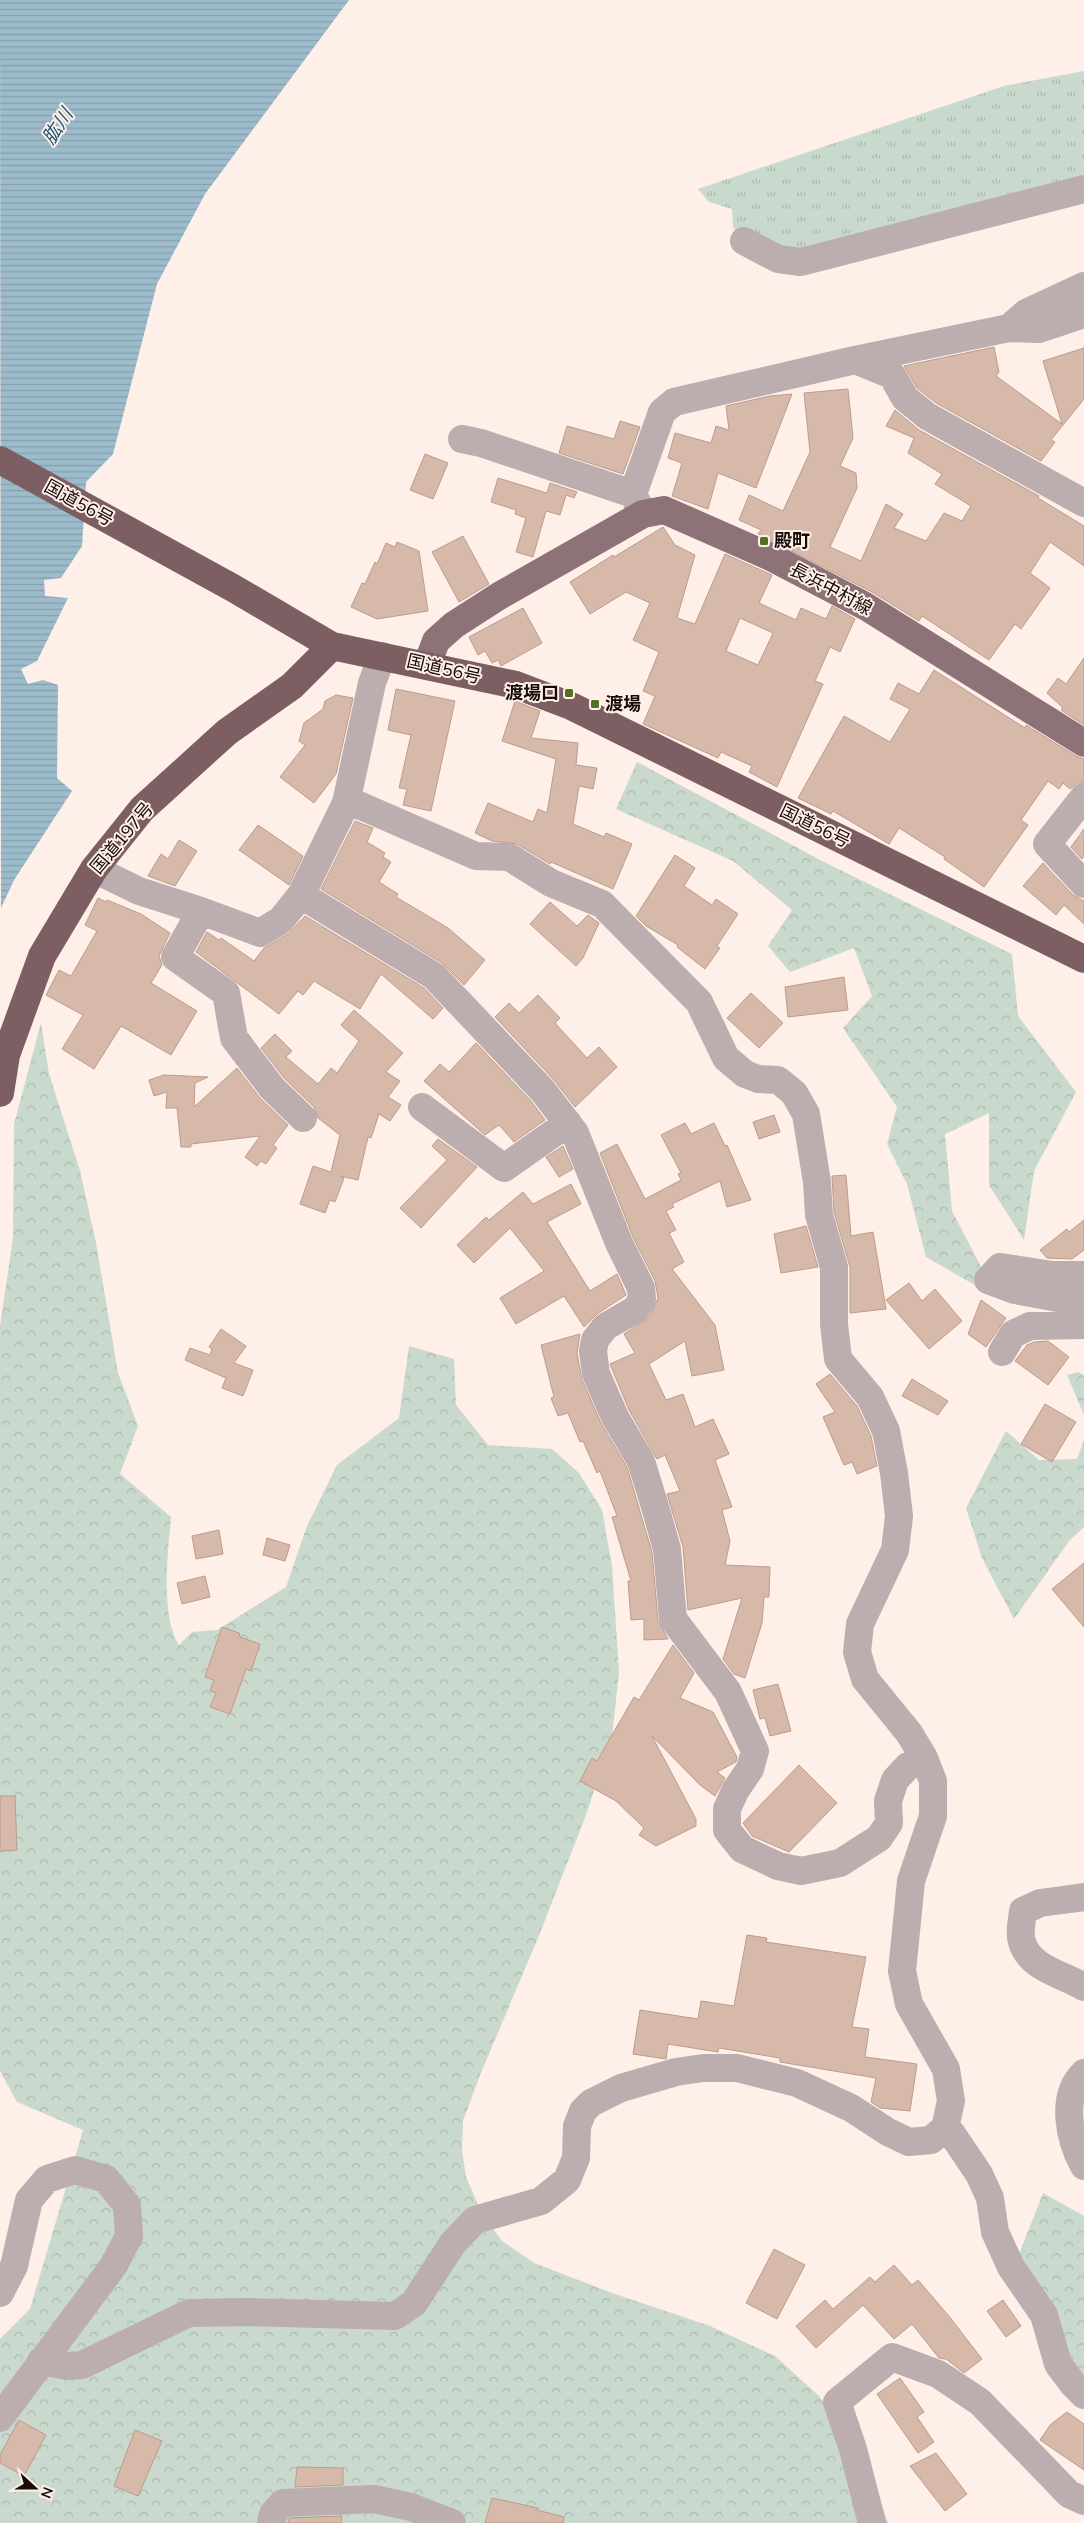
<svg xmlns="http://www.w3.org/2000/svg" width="1084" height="2523" viewBox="0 0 1084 2523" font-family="Mulish,'Noto Sans JP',sans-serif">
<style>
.forest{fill:url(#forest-crowns)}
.park{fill:url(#park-tufts)}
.water{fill:url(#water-rules)}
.building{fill:#d7b9aa;stroke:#bd9b8b;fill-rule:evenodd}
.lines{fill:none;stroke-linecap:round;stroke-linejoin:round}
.minor{stroke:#bcadaf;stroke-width:28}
.major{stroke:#8d7377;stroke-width:28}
.highway{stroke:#7c5e63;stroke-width:28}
.poi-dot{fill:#526f23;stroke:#feefe8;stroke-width:2}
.labels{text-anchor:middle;stroke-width:4;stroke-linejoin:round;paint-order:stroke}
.street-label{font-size:18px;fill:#170b06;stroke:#feefe8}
.poi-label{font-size:18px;font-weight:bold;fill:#170b06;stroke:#feefe8;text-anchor:start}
.water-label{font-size:19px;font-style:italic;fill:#215871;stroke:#feefe8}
</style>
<defs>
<pattern id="forest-crowns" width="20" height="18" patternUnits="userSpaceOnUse" patternTransform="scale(1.25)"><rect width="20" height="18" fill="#c9d9cd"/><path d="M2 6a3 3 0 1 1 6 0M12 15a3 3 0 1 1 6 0" fill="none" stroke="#acb9af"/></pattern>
<pattern id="park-tufts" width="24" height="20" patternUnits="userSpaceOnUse" patternTransform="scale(1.25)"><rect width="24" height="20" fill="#c9d9cd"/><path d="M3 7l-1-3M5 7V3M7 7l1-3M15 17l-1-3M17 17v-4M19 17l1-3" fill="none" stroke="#acb9af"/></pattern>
<pattern id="water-rules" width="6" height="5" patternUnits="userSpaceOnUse" patternTransform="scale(1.25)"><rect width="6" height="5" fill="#9cbbcb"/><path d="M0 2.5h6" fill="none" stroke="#869fad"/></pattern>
</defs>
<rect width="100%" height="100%" fill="#feefe8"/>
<!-- forest -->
<path class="forest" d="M 637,762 L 826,863 L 1012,954 L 1018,1016 L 1076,1092 L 1034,1171 L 1024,1240 L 989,1185 L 989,1113 L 945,1134 L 952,1211 L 988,1280 L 980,1288 L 926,1257 L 907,1184 L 887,1144 L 897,1107 L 843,1028 L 872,996 L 854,948 L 790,972 L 768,946 L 792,910 L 733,861 L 616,809 Z
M 41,1023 L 49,1074 L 80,1171 L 96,1243 L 118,1373 L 138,1426 L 120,1474 L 171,1517 C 168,1552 160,1616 179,1645 L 192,1632 L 217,1630 L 286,1587 L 307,1526 L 337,1465 L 399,1418 L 409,1346 L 454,1359 L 456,1405 L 488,1445 L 552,1449 L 579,1473 L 602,1510 L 612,1566 L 619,1672 L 612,1736 L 586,1815 L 538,1938 L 480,2075 L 463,2121 L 462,2150 L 466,2177 L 481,2211 L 501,2240 L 534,2263 L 615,2294 L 710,2326 L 775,2356 L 819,2396 L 873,2479 L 888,2523 L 0,2523 L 0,2339 L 30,2309 L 83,2130 L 17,2102 L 0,2071 L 0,1326 L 13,1238 L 14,1124 Z
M 1078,1372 L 1084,1375 L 1084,1415 L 1067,1375 Z
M 1006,1431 L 1039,1460 L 1077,1459 L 1084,1440 L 1084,1527 L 1069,1541 L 1014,1619 L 982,1558 L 966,1508 Z
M 1043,2193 L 1084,2216 L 1084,2384 L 1016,2262 Z"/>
<!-- park -->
<path class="park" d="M 1084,71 L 1084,189 L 805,261 L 744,241 L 733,227 L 732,209 L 709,202 L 698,189 L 1004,86 Z"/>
<!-- water -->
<path class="water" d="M 0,0 L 349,0 L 205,194 L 157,284 L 113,454 L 86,482 L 82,546 L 61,578 L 44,580 L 45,596 L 68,598 L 37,661 L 21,669 L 28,684 L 43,680 L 58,685 L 57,778 L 72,791 L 14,880 L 1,908 Z"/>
<!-- building -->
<path class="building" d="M 994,347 L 999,372 L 996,376 L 1062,424 L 1043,361 L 1084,348 L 1084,399 L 1051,440 L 1055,442 L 1041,461 L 936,403 L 917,388 L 904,366 Z
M 848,389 L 853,438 L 840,466 L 856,473 L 857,488 L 830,547 L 861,561 L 886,504 L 903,514 L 894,528 L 926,541 L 944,513 L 962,521 L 971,506 L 935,484 L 942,474 L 908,453 L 914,438 L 886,426 L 895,410 L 919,430 L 1039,496 L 1038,498 L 1084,526 L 1084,566 L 1050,542 L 1030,573 L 1050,588 L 1021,629 L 1015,624 L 989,660 L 922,616 L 919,621 L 872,592 L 758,534 L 761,530 L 739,520 L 749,495 L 783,511 L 810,452 L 804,393 Z
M 792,394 L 756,488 L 718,473 L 708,509 L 672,496 L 682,463 L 668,458 L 675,433 L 711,443 L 716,426 L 729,430 L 726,406 L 770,396 Z
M 620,421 L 640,427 L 623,474 L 559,453 L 567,426 L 614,439 Z
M 425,454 L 448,463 L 433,499 L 410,490 Z
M 498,478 L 547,493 L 550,483 L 577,492 L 574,498 L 566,495 L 560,515 L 546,511 L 533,557 L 516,552 L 526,518 L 515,514 L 516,510 L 491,502 Z
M 663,527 L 675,545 L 695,555 L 677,618 L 695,624 L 725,554 L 772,575 L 759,603 L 796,620 L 801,608 L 826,619 L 832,606 L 855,619 L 840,652 L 830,647 L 815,681 L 823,684 L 777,787 L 749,772 L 752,766 L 721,752 L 718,758 L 643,724 L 655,696 L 643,691 L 659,652 L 633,640 L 650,603 L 626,592 L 590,614 L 570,582 L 613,555 L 614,557 ZM 740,618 L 773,633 L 758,665 L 726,651 Z
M 463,536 L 489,584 L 459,602 L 432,552 Z
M 397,542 L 419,551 L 428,611 L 377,619 L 351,607 L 362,583 L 365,584 L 375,562 L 377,564 L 386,543 L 395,547 Z
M 523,608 L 542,643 L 501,666 L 498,660 L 492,663 L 485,651 L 478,655 L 469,637 Z
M 1084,658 L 1084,725 L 1061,710 L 1063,708 L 1047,693 L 1058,678 L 1066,684 Z
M 934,670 L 1025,728 L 1026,725 L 1076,756 L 1084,759 L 1084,782 L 1078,783 L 1070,789 L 1063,783 L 1059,789 L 1048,781 L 1021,820 L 1028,825 L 984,887 L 944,859 L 945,857 L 899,828 L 889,844 L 833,811 L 831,814 L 798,798 L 844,716 L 890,742 L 910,709 L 890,699 L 898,683 L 919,694 Z
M 396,689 L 455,701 L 431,811 L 403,805 L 407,789 L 399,788 L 411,735 L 388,730 Z
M 336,695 L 353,698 L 336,774 L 314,803 L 280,777 L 305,745 L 299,741 L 304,723 L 323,709 L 325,701 Z
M 515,701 L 540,711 L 531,738 L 578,743 L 576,765 L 597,768 L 593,789 L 579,786 L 573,824 L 604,837 L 606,833 L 632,844 L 613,889 L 551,862 L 550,864 L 517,844 L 492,841 L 475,833 L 488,803 L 533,822 L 538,809 L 547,813 L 556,759 L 502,741 Z
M 355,821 L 373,828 L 367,842 L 385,853 L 383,857 L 391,862 L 379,882 L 398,894 L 396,897 L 448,928 L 485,960 L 464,985 L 442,963 L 321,889 Z
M 258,825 L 303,856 L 289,885 L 239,850 Z
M 1084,829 L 1084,856 L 1082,859 L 1071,847 Z
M 179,840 L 197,851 L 175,886 L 148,876 L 161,854 L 168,859 Z
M 675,855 L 695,868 L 684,886 L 712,905 L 716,899 L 738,914 L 717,946 L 720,948 L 705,969 L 677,947 L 678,945 L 646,926 L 636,916 Z
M 1043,863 L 1073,895 L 1084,901 L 1084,924 L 1064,905 L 1056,915 L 1023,886 Z
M 98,898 L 106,902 L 107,900 L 141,914 L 170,933 L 159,956 L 162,965 L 151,983 L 197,1011 L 171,1055 L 121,1026 L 94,1069 L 62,1049 L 83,1015 L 46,995 L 59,970 L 71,976 L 97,931 L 85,925 Z
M 550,902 L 577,926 L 588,915 L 599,923 L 583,958 L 576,966 L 530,924 Z
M 305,916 L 424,988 L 443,1008 L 433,1019 L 381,974 L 360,1009 L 314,981 L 303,995 L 298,991 L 279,1014 L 196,952 L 207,932 L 219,940 L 221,938 L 254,961 L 264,948 L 289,933 Z
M 844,977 L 848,1010 L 788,1017 L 785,987 Z
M 751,993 L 783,1023 L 759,1048 L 727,1018 Z
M 538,995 L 560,1018 L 555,1023 L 587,1058 L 599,1047 L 617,1067 L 575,1107 L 554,1080 L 495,1017 L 509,1003 L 519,1013 Z
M 354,1010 L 403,1053 L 386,1072 L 400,1081 L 388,1097 L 401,1105 L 390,1121 L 379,1114 L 371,1138 L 368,1137 L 358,1180 L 340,1176 L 344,1178 L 335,1202 L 330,1200 L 325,1213 L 300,1204 L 313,1166 L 331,1172 L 340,1135 L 318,1118 L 314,1107 L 284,1078 L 261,1048 L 275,1034 L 292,1051 L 286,1057 L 318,1084 L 331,1068 L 337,1073 L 359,1041 L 341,1025 Z
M 476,1043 L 531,1101 L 545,1120 L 514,1142 L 499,1125 L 485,1135 L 424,1081 L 440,1064 L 449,1072 Z
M 237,1068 L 260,1098 L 288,1125 L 273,1145 L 277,1148 L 266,1164 L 261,1161 L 257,1166 L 245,1157 L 260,1136 L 191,1144 L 191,1147 L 181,1147 L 177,1108 L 166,1108 L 167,1092 L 154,1096 L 149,1080 L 164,1075 L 208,1077 L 195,1083 L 194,1107 Z
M 774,1115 L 780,1132 L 759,1139 L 753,1122 Z
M 685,1123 L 691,1134 L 714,1123 L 725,1146 L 727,1145 L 751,1200 L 727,1207 L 720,1181 L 672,1204 L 674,1207 L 666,1211 L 676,1230 L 669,1233 L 684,1262 L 672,1269 L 715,1325 L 724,1370 L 692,1376 L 685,1341 L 649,1364 L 666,1400 L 683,1394 L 695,1427 L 713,1419 L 729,1454 L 715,1460 L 732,1507 L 722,1510 L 730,1541 L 725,1565 L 770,1567 L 769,1597 L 764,1597 L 762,1623 L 745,1678 L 734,1674 L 723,1659 L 742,1598 L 688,1610 L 683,1547 L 667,1494 L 680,1491 L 665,1455 L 657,1459 L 629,1410 L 610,1364 L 635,1353 L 624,1334 L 649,1317 L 658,1298 L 655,1281 L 633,1237 L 600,1153 L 617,1144 L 645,1199 L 681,1180 L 678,1174 L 681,1173 L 661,1135 Z
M 438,1139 L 477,1167 L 421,1228 L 400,1208 L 447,1160 L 432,1146 Z
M 563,1146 L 573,1169 L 559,1177 L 546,1157 Z
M 846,1175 L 851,1236 L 873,1232 L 886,1309 L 850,1313 L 850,1267 L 834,1212 L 832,1176 Z
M 571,1184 L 581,1204 L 547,1222 L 590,1291 L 617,1274 L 626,1295 L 597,1314 L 584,1327 L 564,1296 L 516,1324 L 500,1298 L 544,1271 L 510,1228 L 474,1263 L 457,1245 L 486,1217 L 489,1220 L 523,1192 L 533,1204 Z
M 1084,1220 L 1084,1250 L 1072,1259 L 1047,1258 L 1040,1250 L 1067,1229 L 1069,1232 Z
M 806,1226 L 818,1267 L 781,1273 L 774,1234 Z
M 909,1283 L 922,1301 L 935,1289 L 962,1321 L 929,1349 L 886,1300 Z
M 981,1300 L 1006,1318 L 986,1347 L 968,1334 Z
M 221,1329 L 246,1346 L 234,1363 L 253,1370 L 243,1396 L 222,1388 L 226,1378 L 185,1360 L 190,1348 L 210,1355 L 212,1349 L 209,1347 Z
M 580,1334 L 577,1353 L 582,1380 L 601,1423 L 627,1467 L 652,1552 L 658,1621 L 668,1639 L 644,1640 L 644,1619 L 631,1620 L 628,1581 L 631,1581 L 612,1517 L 617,1516 L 600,1471 L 597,1473 L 583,1441 L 580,1442 L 568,1413 L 558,1416 L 551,1398 L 554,1397 L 541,1345 Z
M 1048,1341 L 1069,1357 L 1048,1385 L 1015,1361 L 1027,1345 L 1034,1342 Z
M 830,1374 L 857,1406 L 871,1436 L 877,1466 L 857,1474 L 852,1462 L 844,1465 L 823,1417 L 835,1412 L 816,1384 Z
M 912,1379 L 948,1401 L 938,1415 L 902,1396 Z
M 1045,1404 L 1076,1422 L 1052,1462 L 1021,1444 Z
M 219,1530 L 223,1554 L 196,1559 L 192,1536 Z
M 267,1538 L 290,1545 L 285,1561 L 263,1555 Z
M 1084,1563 L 1084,1627 L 1052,1589 Z
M 205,1576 L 210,1597 L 182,1604 L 177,1583 Z
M 222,1627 L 239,1633 L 240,1637 L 260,1644 L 251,1671 L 246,1669 L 230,1714 L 210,1707 L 216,1693 L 210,1691 L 214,1680 L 205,1677 Z
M 673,1645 L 694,1673 L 680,1698 L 713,1712 L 737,1757 L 736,1762 L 717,1772 L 725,1778 L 715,1796 L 700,1785 L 652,1736 L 696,1819 L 696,1826 L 656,1846 L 639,1835 L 644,1828 L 616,1801 L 580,1781 L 592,1758 L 597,1761 L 634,1697 L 639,1700 Z
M 778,1684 L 791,1731 L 770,1736 L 765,1718 L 760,1719 L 753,1690 Z
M 799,1765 L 837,1803 L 789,1852 L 752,1836 L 743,1823 Z
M 0,1796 L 15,1796 L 17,1850 L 0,1851 Z
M 747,1935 L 767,1938 L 766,1942 L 866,1957 L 852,2027 L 869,2029 L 865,2057 L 917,2064 L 910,2111 L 880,2108 L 871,2102 L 876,2078 L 780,2062 L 780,2058 L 719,2048 L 718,2052 L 668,2044 L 666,2059 L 633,2054 L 640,2010 L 698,2019 L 701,2001 L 734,2006 Z
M 774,2249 L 805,2265 L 777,2319 L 746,2303 Z
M 894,2265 L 912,2285 L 918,2280 L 948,2315 L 982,2359 L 964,2373 L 946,2359 L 939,2358 L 912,2324 L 894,2339 L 863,2305 L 816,2348 L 796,2326 L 825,2300 L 833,2309 L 870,2277 L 875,2282 Z
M 1003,2300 L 1021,2326 L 1006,2337 L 987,2311 Z
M 900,2378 L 924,2412 L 917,2417 L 934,2442 L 918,2453 L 877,2394 Z
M 1067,2412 L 1084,2424 L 1084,2470 L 1040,2440 L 1051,2424 Z
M 19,2420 L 46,2435 L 24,2476 L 0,2463 L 0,2455 Z
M 135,2430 L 162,2441 L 138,2496 L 114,2486 Z
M 936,2453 L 967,2494 L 945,2511 L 910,2466 Z
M 297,2467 L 343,2468 L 343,2485 L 295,2487 Z
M 492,2498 L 538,2508 L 537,2510 L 564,2517 L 563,2523 L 485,2523 Z
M 342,2516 L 341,2523 L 287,2523 L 290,2518 Z"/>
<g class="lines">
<!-- minor -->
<path class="minor" d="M 744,241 L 778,259 L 801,262 L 1084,189
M 1009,328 L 1026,313 L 1084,286
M 855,360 L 1009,328 L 1039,329 L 1084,314
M 462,439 L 481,443 L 633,494
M 643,514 L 633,494 L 662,412 L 674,402 L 855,360 L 892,375 L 905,398 L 927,416 L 1084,503
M 1084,797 L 1047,844 L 1084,884
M 94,869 L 139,891 L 201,911 L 260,933 L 281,920 L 301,895 L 346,803 L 372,683 L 382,656
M 301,895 L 434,976 L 543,1091 L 575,1133 L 619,1243 L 641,1288 L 642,1299 L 636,1309 L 605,1327 L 595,1340 L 593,1351 L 596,1374 L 615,1417 L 641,1461 L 656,1510 L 667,1549 L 673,1619 L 728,1692 L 755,1751 L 750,1769 L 735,1791 L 727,1809 L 727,1830 L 742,1849 L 778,1866 L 801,1871 L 840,1863 L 879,1838 L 889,1823 L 888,1801 L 895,1780 L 908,1766 L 924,1758
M 201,911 L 175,957 L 226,993 L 234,1038 L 272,1088 L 303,1118
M 422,1107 L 504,1168 L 568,1123
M 1084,1275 L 1052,1275 L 1000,1267 L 988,1280 L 1015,1290 L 1079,1302 L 1084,1305
M 1002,1352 L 1013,1334 L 1030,1326 L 1084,1325
M 1084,1897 L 1040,1903 L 1023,1911 C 1022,1920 1019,1934 1022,1942 C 1030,1969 1063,1974 1084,1987
M 1084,2073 C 1060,2096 1069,2139 1084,2166
M 945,2128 L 952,2134 L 979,2174 L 990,2198 L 995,2232 L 1011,2267 L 1044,2315 L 1058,2364 L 1073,2384 L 1084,2395
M 0,2293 L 14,2266 L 29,2200 L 47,2179 L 75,2170 L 106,2179 L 127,2205 L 129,2236 L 114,2265 L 0,2418
M 41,2361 L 67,2366 L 82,2365 L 189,2313 L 248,2312 L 395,2316 L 414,2303 L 453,2243 L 475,2220 L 541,2201 L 567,2180 L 576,2158 L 577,2126 L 583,2111 L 591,2103 L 621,2088 L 676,2072 L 703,2068 L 737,2068 L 797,2083 L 851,2108 L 888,2132 L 909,2142 L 931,2140 L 945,2128 L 951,2101 L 946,2069 L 909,2004 L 902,1971 L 911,1881 L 933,1816 L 933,1781 L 924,1758 L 909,1733 L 865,1679 L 857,1652 L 860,1624 L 895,1550 L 899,1516 L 894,1473 L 886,1431 L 870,1397 L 838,1359 L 834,1324 L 834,1267 L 819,1215 L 817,1182 L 806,1114 L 794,1093 L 778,1080 L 758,1079 L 745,1074 L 726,1058 L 699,1002 L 602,904 L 551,883 L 509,857 L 476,856 L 361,806 L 346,803
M 271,2523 L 273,2514 L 283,2503 L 374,2499 L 411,2507 L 452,2523
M 872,2523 L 853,2449 L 837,2402 L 892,2357 L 938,2374 L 980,2402 L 1069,2494 L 1084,2501"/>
<!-- major -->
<path class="major" d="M 427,665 L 436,641 L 454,625 L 499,596 L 643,514 L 664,510 L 773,558 L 865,606 L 1084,743"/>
<!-- highway -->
<path class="highway" d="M 0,460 L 233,588 L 332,646 L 516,685 L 571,706 L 1084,959
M 0,1093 L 6,1055 L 42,956 L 94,869 L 142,809 L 227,732 L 292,686 L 332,646"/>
</g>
<!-- markers -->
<g class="poi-dot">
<rect x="759" y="536" width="10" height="10" rx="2.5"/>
<rect x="564" y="688" width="10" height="10" rx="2.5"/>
<rect x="590" y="699" width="10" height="10" rx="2.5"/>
</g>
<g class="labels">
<!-- street labels -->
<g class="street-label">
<text transform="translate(79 503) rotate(29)" y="6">国道56号</text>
<text transform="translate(831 589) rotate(28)" y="6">長浜中村線</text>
<text transform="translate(444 669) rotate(13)" y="6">国道56号</text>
<text transform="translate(815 826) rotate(26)" y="6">国道56号</text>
<text transform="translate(122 838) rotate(-50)" y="6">国道197号</text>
</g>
<!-- poi labels -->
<g class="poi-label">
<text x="774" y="547">殿町</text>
<text x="559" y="699" text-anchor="end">渡場口</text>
<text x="605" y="710">渡場</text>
</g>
<!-- water labels -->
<g class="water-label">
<text transform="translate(57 126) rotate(-56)" y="7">肱川</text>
</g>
</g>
<!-- north arrow -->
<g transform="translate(35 2488) rotate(111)" stroke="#feefe8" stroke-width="4" paint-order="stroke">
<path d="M0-4L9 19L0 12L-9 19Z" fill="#170b06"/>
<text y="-8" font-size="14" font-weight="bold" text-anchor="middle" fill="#170b06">N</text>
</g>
</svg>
